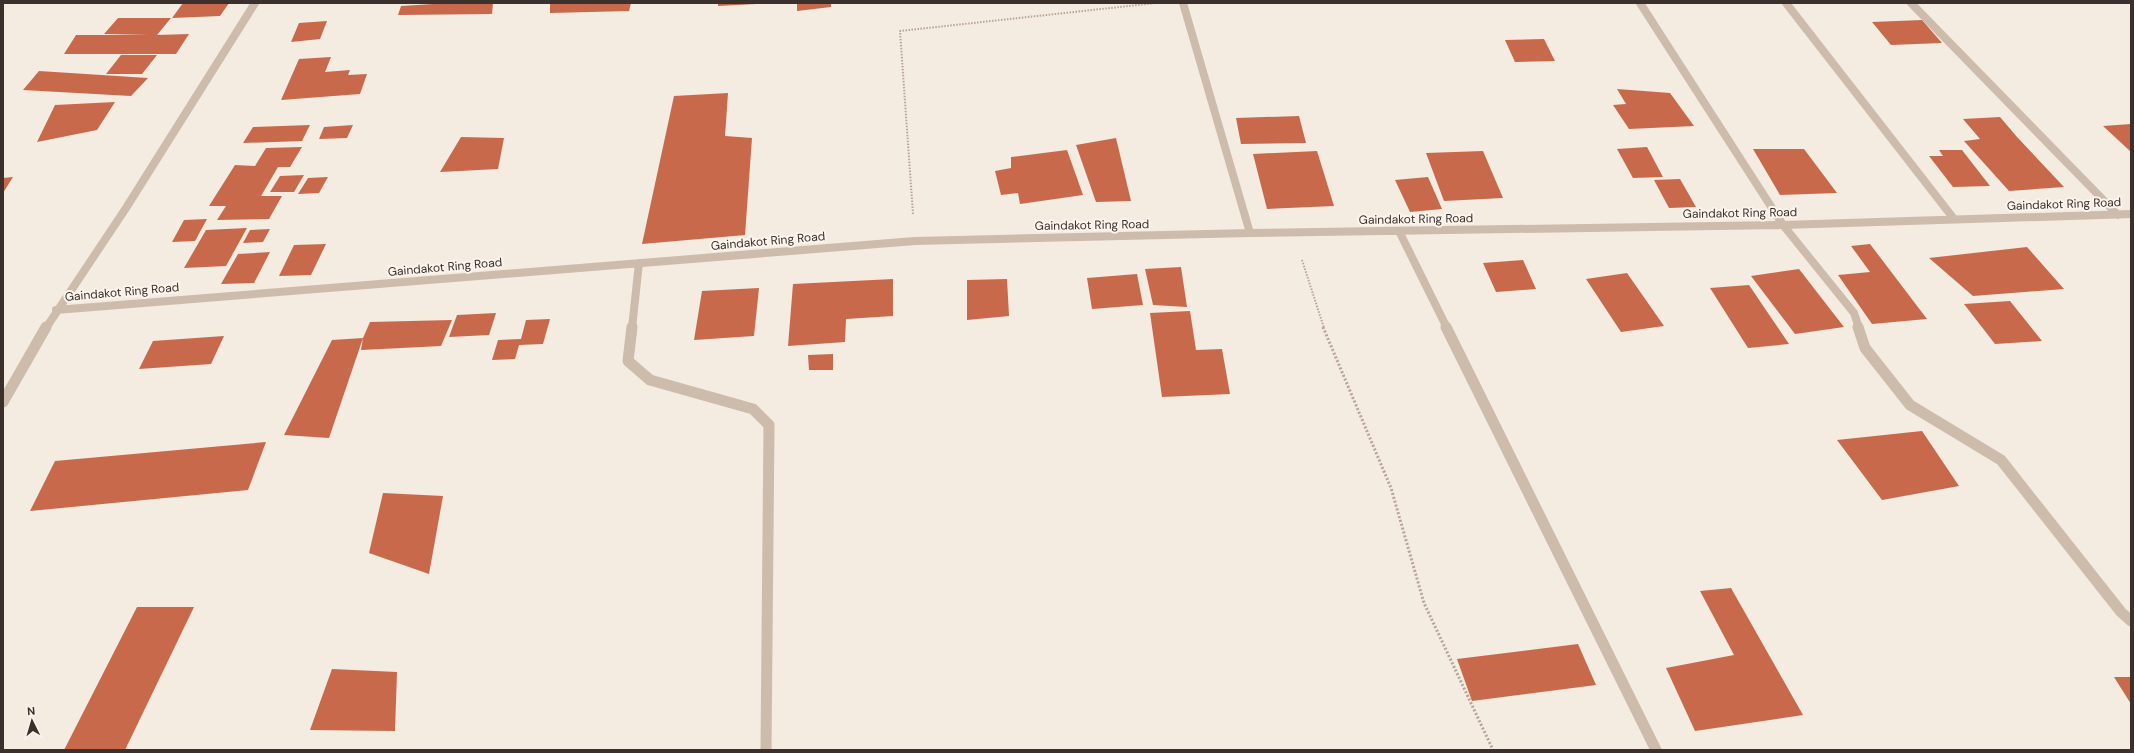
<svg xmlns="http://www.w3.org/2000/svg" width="2134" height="753" viewBox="0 0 2134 753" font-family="'DM Sans',sans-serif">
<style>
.building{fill:#c8694b}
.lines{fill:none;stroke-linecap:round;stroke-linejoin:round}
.path-far1{stroke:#b9a596;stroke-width:2;stroke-dasharray:1.5 1.5;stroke-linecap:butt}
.path{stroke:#b9a596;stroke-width:3;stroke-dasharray:2 2;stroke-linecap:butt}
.minor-far1{stroke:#cdbbac;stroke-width:8}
.minor{stroke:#cdbbac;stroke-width:11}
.labels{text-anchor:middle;stroke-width:4;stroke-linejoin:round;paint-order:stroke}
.street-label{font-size:12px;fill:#3b302b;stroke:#fbf5ee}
</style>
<rect width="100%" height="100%" fill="#f4ebe1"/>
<!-- building -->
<path class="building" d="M 183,3 L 229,3 L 220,16 L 172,18 Z
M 449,3 L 493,3 L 492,14 L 398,15 L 401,6 Z
M 550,3 L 631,3 L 629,11 L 550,13 Z
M 718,3 L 756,3 L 756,4 L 718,6 Z
M 797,3 L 831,3 L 831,7 L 797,11 Z
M 118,18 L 171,18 L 157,35 L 189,34 L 176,54 L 64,54 L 76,35 L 149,35 L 104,34 Z
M 1922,20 L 1942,43 L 1891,45 L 1872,22 Z
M 327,21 L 320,39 L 291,42 L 299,23 Z
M 1544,39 L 1555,61 L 1515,62 L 1505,40 Z
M 121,55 L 157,55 L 142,74 L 106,74 Z
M 331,57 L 325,72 L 350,70 L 348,75 L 367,74 L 360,94 L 281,100 L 299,59 Z
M 39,71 L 148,78 L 131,96 L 23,90 Z
M 1617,89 L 1670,93 L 1694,126 L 1629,129 L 1613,105 L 1626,104 Z
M 728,93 L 725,136 L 752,138 L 745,235 L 642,244 L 674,96 Z
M 115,102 L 97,130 L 37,142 L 55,105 Z
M 1299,116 L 1306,143 L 1241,144 L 1236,118 Z
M 2000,117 L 2017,137 L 2064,187 L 2009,191 L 1964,141 L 1980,139 L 1963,119 Z
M 2131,124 L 2131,152 L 2103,126 Z
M 310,125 L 302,141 L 243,143 L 253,127 Z
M 353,125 L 347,138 L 319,139 L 324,127 Z
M 461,137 L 504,138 L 498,169 L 440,172 Z
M 1116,138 L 1131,201 L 1096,202 L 1076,145 Z
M 302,147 L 290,167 L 278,167 L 261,196 L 282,196 L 269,219 L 217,220 L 226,206 L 209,206 L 235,165 L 255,166 L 266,148 Z
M 1647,147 L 1663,177 L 1633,178 L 1617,149 Z
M 1753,149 L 1804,149 L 1837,193 L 1780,195 Z
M 1067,150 L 1083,195 L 1020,204 L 1018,193 L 1001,195 L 995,171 L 1011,168 L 1011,157 Z
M 1939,150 L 1962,150 L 1990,186 L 1953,187 L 1929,156 L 1943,156 Z
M 1317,151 L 1334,206 L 1267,209 L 1253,154 Z
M 1483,151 L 1503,198 L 1444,201 L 1426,153 Z
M 304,175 L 294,192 L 270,192 L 280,176 Z
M 13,177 L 3,193 L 3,178 Z
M 328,177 L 319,193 L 298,194 L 308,178 Z
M 1428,177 L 1442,209 L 1410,212 L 1395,180 Z
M 1680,179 L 1696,207 L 1669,208 L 1654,180 Z
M 207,219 L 195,241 L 172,242 L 184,220 Z
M 247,228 L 226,266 L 184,268 L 206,230 Z
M 270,229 L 263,242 L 243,243 L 250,230 Z
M 326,244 L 311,275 L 279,276 L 294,245 Z
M 1870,244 L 1927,319 L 1872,324 L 1838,275 L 1870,272 L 1851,246 Z
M 2027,247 L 2064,289 L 1973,296 L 1929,258 Z
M 270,252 L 254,283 L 221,284 L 238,254 Z
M 1523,260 L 1536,289 L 1496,292 L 1483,263 Z
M 1181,267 L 1187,307 L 1153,305 L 1145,269 Z
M 1799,269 L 1844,327 L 1795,334 L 1751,276 Z
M 1627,273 L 1664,326 L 1621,332 L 1586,279 Z
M 1137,274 L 1143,305 L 1092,309 L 1087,278 Z
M 893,279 L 893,316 L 846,319 L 845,342 L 788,346 L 793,284 Z
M 1007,279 L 1009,316 L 967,320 L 967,280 Z
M 1749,285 L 1789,344 L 1748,348 L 1710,288 Z
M 759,288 L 754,336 L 694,340 L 702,291 Z
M 2010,301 L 2042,341 L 1995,344 L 1964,304 Z
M 1190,311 L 1196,350 L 1222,349 L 1230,394 L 1162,397 L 1150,313 Z
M 496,313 L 489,335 L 449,337 L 457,315 Z
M 550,319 L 543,344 L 519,345 L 515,359 L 492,360 L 498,340 L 521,339 L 526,320 Z
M 452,320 L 441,346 L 361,350 L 363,338 L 329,438 L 284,435 L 332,340 L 363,338 L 370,322 Z
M 224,336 L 211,364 L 139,369 L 153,341 Z
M 833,354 L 833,370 L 809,370 L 808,355 Z
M 1922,431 L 1959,486 L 1882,500 L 1837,440 Z
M 266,442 L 248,490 L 30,511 L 55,461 Z
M 383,493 L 443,496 L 429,574 L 369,553 Z
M 1731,588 L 1803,715 L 1695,731 L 1666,668 L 1734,655 L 1700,591 Z
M 137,607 L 194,607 L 125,750 L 64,750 Z
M 1578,644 L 1596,685 L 1472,701 L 1457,659 Z
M 332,669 L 397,672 L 395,731 L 310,730 Z
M 2114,677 L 2131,677 L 2131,704 Z"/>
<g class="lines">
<!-- path-far1 -->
<path class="path-far1" d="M 913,214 L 900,31 L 1156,3
M 1302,260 L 1324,328"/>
<!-- path -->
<path class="path" d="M 1323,327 L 1391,488 L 1424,603 L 1493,750"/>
<!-- minor-far1 -->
<path class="minor-far1" d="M 1183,3 L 1250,233
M 1640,3 L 1783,225 L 1854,313 L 1859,328
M 1786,3 L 1954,219
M 1911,3 L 2118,215
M 1399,231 L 1447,328
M 56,310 L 915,241 L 1250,233 L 1783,225 L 2131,214
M 46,328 L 126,208 L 255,3
M 632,328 L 639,263"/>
<!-- minor -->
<path class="minor" d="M 632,327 L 628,361 L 650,380 L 753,409 L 769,425 L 766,750
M 1446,327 L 1656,750
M 1858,327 L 1865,348 L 1910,405 L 2001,460 L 2121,612 L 2131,621
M 3,402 L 46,327"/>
</g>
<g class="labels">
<!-- street labels -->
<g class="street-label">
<text transform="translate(2064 204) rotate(-2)" y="4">Gaindakot Ring Road</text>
<text transform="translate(1740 213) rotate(-1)" y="4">Gaindakot Ring Road</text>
<text transform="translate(1416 219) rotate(-1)" y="4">Gaindakot Ring Road</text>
<text transform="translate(1092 225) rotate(-1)" y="4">Gaindakot Ring Road</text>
<text transform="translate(768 241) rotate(-5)" y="4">Gaindakot Ring Road</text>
<text transform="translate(445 267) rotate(-5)" y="4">Gaindakot Ring Road</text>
<text transform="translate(122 292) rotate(-5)" y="4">Gaindakot Ring Road</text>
</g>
</g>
<!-- border -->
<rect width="2134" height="753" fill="none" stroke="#3b302b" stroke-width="8"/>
<!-- north arrow -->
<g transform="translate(32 721) rotate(355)" stroke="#fbf5ee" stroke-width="3" paint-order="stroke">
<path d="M0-3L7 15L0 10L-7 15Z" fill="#3b302b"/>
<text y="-6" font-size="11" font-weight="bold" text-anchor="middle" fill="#3b302b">N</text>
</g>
</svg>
